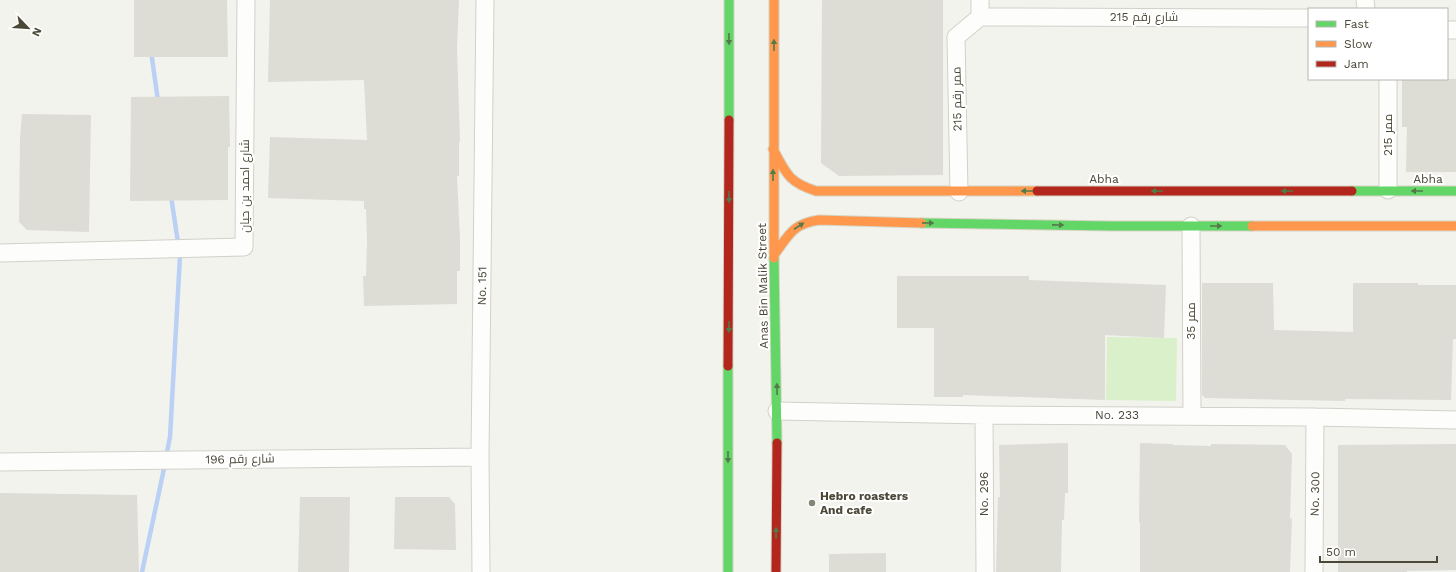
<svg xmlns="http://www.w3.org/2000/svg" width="1456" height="572" viewBox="0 0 1456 572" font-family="'Work Sans',Cairo,sans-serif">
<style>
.green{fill:#d9f0cb}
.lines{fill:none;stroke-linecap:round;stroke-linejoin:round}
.stream{stroke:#bad0f5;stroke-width:4.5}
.building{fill:#dddcd5}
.street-casing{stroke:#d1d1ca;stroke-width:19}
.fast-casing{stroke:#d5d4c5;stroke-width:11}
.slow-casing{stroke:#d5d4c5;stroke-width:11}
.jam-casing{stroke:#d5d4c5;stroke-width:11}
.street{stroke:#fdfdfc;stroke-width:17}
.fast{stroke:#63d668;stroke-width:9}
.slow{stroke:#ff974d;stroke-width:9}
.jam{stroke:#b3261e;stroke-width:9}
.oneway{fill:#537a48}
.poi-dot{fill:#868477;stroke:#fff;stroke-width:1.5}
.labels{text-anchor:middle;stroke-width:4;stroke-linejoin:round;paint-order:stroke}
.street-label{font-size:12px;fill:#4b4837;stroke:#fff}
.poi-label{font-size:12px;font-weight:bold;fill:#4b4837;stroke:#fff;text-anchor:start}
</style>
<rect width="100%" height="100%" fill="#f3f3ed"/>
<!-- green -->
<path class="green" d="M 1107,337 L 1177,338 L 1176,401 L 1106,400 Z"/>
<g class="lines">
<!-- stream -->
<path class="stream" d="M 151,51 L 158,101
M 166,457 L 170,437 L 180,256 L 171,196
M 142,572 L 165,464"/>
</g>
<!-- building -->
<path class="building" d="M 134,0 L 227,0 L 228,57 L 134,57 Z
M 270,0 L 459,0 L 457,48 L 460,142 L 459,142 L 459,176 L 457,176 L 460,239 L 460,271 L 457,271 L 457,304 L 364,306 L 363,276 L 366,276 L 367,243 L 366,209 L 364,209 L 364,201 L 268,198 L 270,137 L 367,140 L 364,80 L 268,82 Z
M 822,0 L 943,0 L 943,175 L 839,176 L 821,163 Z
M 1402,79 L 1456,79 L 1456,172 L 1406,172 L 1407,127 L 1402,127 Z
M 229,96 L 230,147 L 228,147 L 228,200 L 130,201 L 131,97 Z
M 22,114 L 91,115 L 89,232 L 27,230 L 19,222 L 20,139 Z
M 897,276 L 1029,276 L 1029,280 L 1166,285 L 1164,338 L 1105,335 L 1105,400 L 963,395 L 963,397 L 934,397 L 934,328 L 897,328 Z
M 1202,283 L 1273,283 L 1274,330 L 1353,332 L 1353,283 L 1418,283 L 1418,285 L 1456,285 L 1456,339 L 1453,339 L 1451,400 L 1345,399 L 1345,401 L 1205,398 L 1202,395 Z
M 1068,443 L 1068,493 L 1065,493 L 1064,520 L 1062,520 L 1061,572 L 996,572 L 998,497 L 1000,497 L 999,445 Z
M 1140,443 L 1173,444 L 1173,445 L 1211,446 L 1211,444 L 1285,445 L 1292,454 L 1290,519 L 1292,518 L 1290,572 L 1140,572 L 1140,522 L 1139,522 Z
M 1456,444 L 1456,570 L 1407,571 L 1407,572 L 1338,572 L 1338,445 Z
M 0,493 L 137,495 L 139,572 L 0,572 Z
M 300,497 L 350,497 L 349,572 L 298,572 Z
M 395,497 L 449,497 L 455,504 L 456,550 L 394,549 Z
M 886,553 L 886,572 L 829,572 L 829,554 Z"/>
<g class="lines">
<defs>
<path id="street" d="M 980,0 L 980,17
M 1365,0 L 1366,9
M 980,17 L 1309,18
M 1447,30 L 1456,30
M 1388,190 L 1388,79
M 959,192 L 956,37 L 980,17
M 1191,226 L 1192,415
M 0,253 L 244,247 L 246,0
M 777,411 L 984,415 L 1315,417 L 1456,420
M 984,415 L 985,572
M 0,462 L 480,457
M 481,572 L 480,457 L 485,0
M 1314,572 L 1315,417"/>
<path id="fast" d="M 729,120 L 729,0
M 1352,191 L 1456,191
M 922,223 L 1111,226 L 1252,226
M 774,258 L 777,443
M 728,572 L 728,366"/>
<path id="slow" d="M 774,0 L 774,258
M 773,149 C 786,173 788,182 816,191 L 1037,191
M 1252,226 L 1456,226
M 774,255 C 789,235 792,224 819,220 L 922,223"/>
<path id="jam" d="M 1037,191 L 1352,191
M 728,366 L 729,120
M 776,572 L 777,443"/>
</defs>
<!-- street casing -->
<use href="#street" class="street-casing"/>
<!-- fast casing -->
<use href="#fast" class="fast-casing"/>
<!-- slow casing -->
<use href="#slow" class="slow-casing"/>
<!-- jam casing -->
<use href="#jam" class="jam-casing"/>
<!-- street -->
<use href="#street" class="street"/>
<!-- fast -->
<use href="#fast" class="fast"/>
<!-- slow -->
<use href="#slow" class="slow"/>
<!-- jam -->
<use href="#jam" class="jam"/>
</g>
<!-- one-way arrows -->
<defs><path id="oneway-solid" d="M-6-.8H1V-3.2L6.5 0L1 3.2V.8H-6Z"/></defs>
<g class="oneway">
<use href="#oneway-solid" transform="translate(729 39) rotate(90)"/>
<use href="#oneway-solid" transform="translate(774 45) rotate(-90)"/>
<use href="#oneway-solid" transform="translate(773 175) rotate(-90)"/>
<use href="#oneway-solid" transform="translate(1027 191) rotate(180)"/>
<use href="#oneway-solid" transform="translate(1157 191) rotate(-180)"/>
<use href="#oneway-solid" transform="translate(1287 191) rotate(-180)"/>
<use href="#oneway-solid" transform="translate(1417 191) rotate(-180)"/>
<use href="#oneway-solid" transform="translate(729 197) rotate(90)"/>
<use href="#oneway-solid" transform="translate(928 223) rotate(1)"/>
<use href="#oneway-solid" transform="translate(1058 225) rotate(1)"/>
<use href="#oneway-solid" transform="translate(799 226) rotate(-33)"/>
<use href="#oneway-solid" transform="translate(1216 226)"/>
<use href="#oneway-solid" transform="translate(729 327) rotate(90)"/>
<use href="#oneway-solid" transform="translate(777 389) rotate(-91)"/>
<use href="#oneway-solid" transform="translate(728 457) rotate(90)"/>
<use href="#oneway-solid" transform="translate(776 533) rotate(-90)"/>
</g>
<!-- markers -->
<circle class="poi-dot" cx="812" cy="503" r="4"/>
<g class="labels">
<!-- street labels -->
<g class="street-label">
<text x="1144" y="21">شارع رقم 215</text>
<text transform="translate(957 99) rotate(-91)" y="4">ممر رقم 215</text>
<text transform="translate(1388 135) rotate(-90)" y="4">ممر 215</text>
<text x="1104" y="183">Abha</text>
<text x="1428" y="183">Abha</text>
<text transform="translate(245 186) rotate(-90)" y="4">شارع احمد بن حيان</text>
<text transform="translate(482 286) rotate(-89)" y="4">No. 151</text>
<text transform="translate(763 286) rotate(-91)" y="4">Anas Bin Malik Street</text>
<text transform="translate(1191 321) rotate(-90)" y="4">ممر 35</text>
<text x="1117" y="419">No. 233</text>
<text transform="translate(240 459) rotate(-1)" y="4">شارع رقم 196</text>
<text transform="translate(984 494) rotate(-90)" y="4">No. 296</text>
<text transform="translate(1315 494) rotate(-89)" y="4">No. 300</text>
</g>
<!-- poi labels -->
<g class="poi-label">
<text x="820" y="500">Hebro roasters<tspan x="820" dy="14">And cafe</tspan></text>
</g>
</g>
<!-- legend -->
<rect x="1308" y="8" width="140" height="72" fill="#ffffff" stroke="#b7b6af"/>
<rect x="1316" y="21" width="20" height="6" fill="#63d668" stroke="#b7b6af"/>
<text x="1344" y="28" font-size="12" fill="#4b4837">Fast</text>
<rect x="1316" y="41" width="20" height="6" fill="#ff974d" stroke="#b7b6af"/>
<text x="1344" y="48" font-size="12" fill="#4b4837">Slow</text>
<rect x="1316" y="61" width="20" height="6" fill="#b3261e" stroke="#b7b6af"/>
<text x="1344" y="68" font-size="12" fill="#4b4837">Jam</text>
<!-- north arrow -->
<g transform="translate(28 28) rotate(115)" stroke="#ffffff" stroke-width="3" paint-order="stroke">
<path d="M0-3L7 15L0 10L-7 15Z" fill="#4b4837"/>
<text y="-6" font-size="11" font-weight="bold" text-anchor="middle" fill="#4b4837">N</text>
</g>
<!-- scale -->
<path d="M1320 556v6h117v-6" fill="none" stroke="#4b4837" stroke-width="2"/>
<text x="1326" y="556" font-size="12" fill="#4b4837" stroke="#ffffff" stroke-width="3" paint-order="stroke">50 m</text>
</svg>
